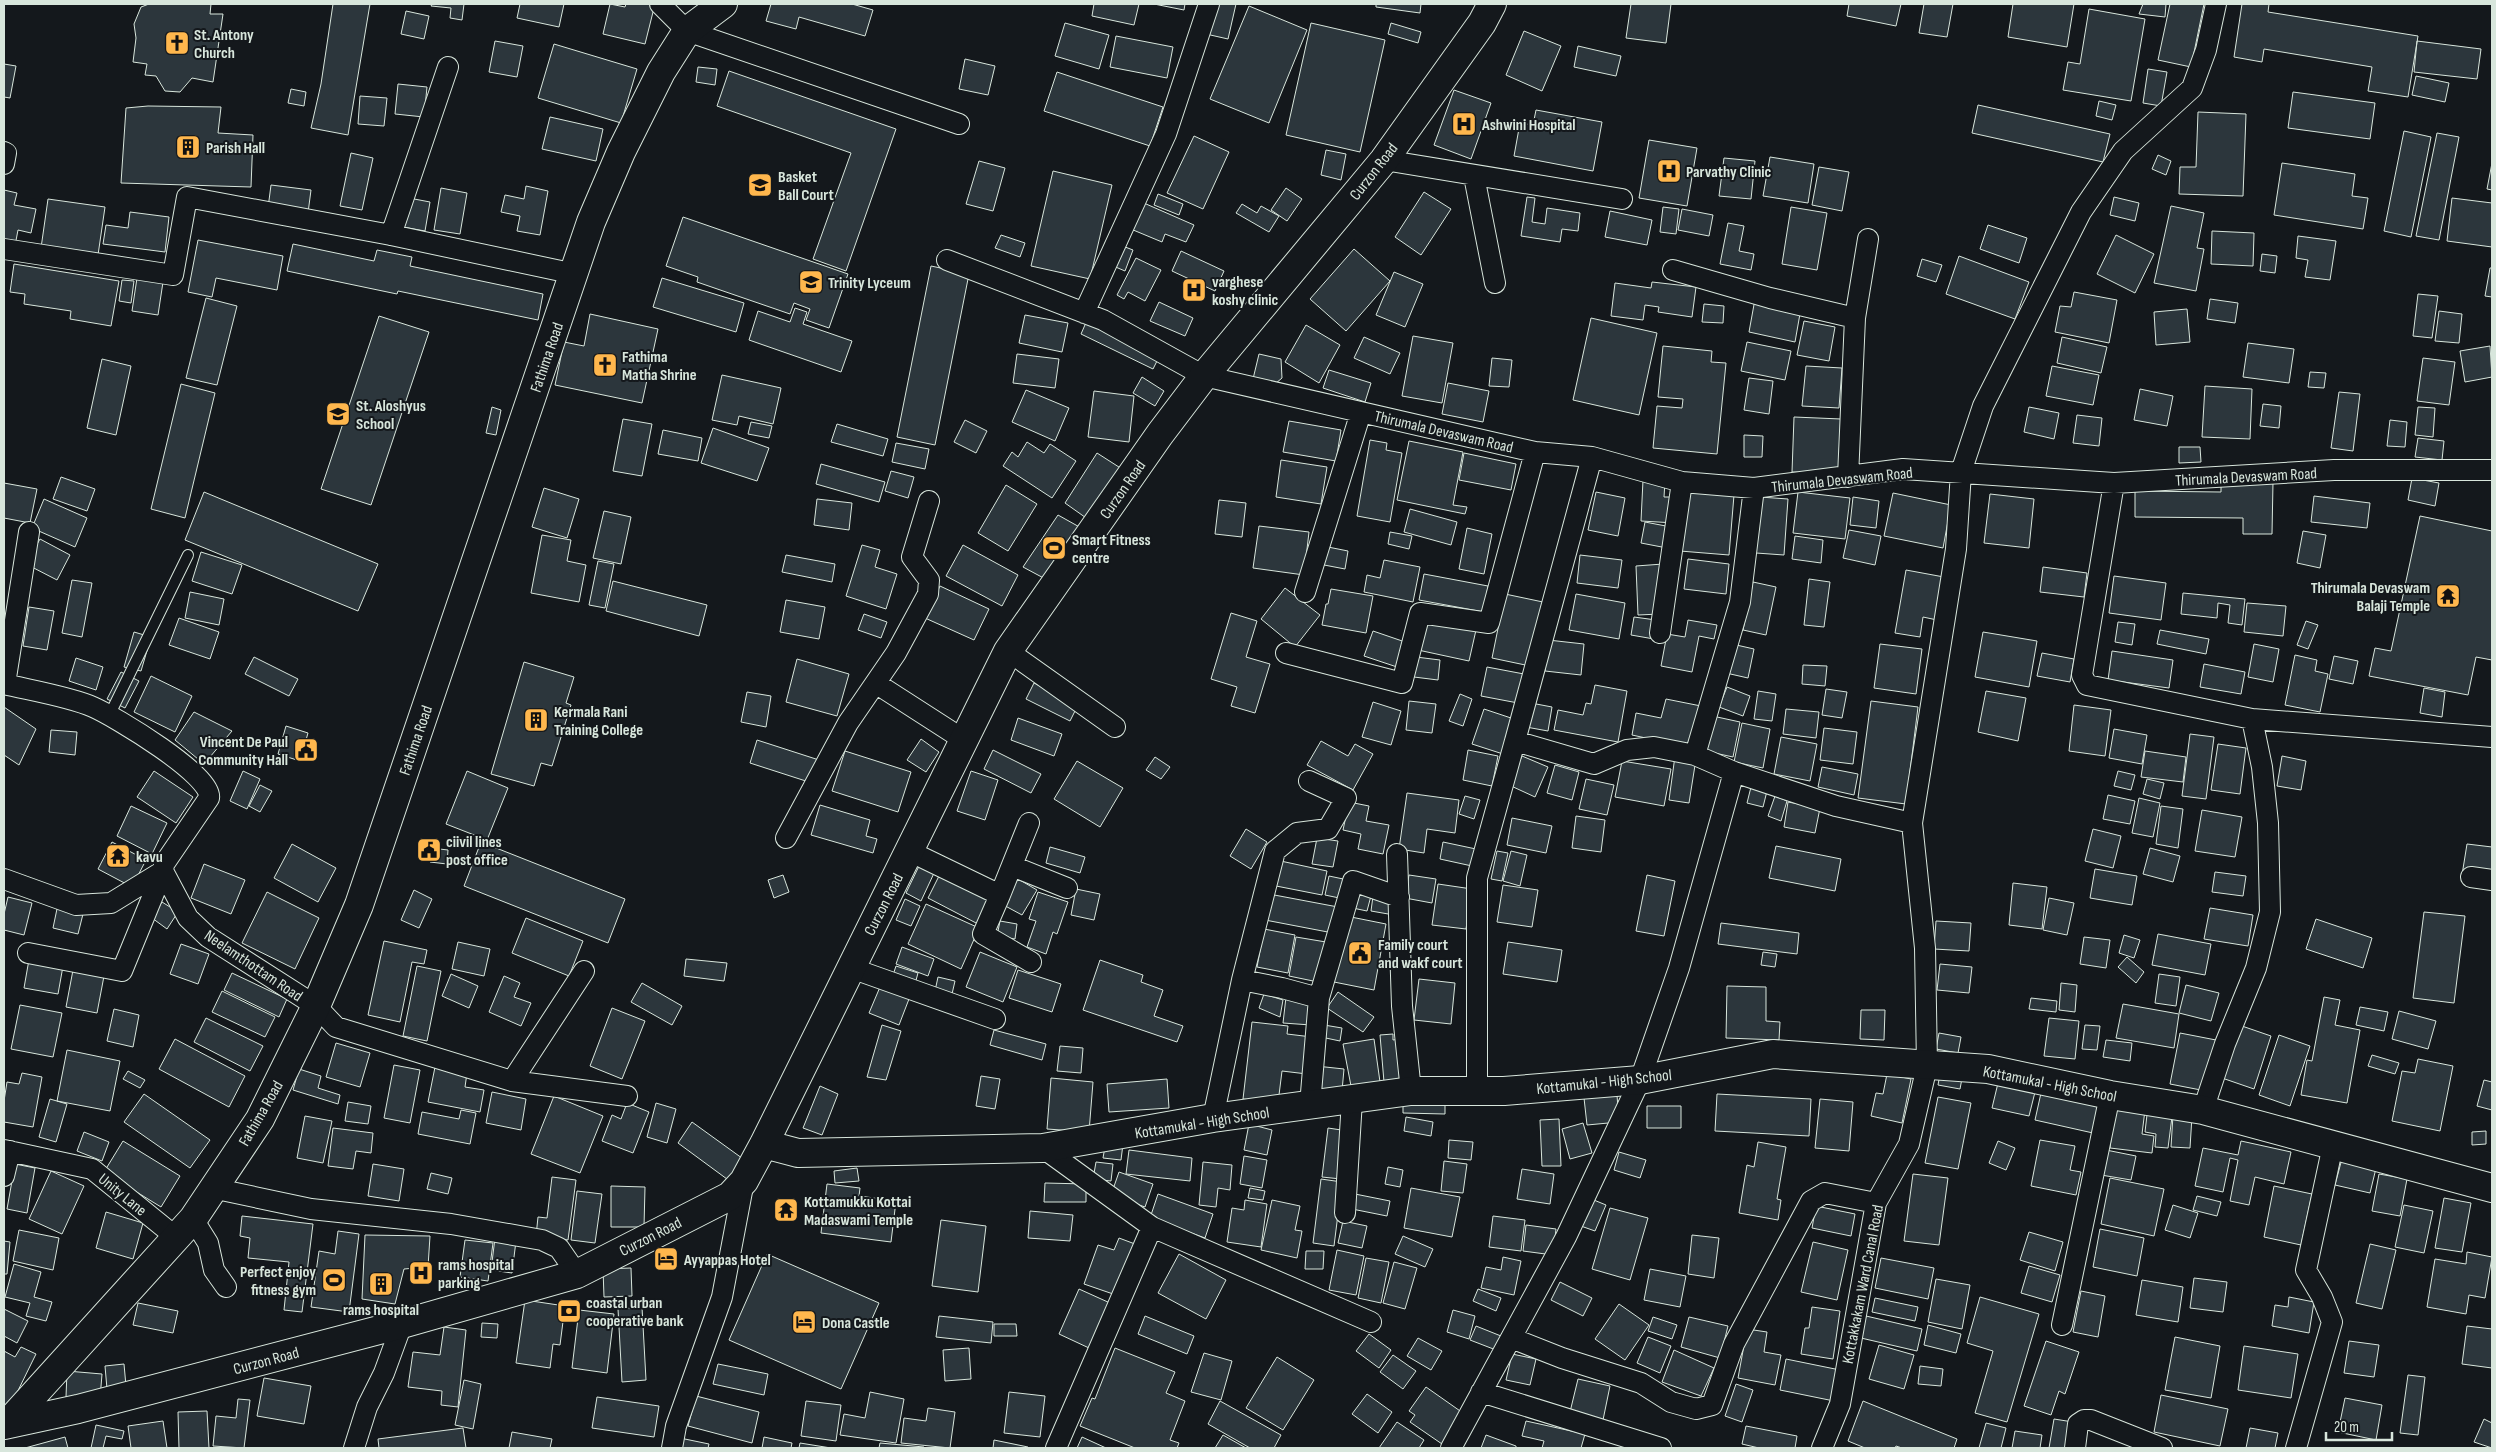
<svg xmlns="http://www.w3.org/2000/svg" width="2496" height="1452" viewBox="0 0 2496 1452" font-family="'Sofia Sans Condensed',sans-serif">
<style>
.building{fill:#2c363c;stroke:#d8e6dc}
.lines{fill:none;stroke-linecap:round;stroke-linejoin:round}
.lane-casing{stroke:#d8e6dc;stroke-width:12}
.street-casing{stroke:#d8e6dc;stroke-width:22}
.secondary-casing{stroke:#d8e6dc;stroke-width:30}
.lane{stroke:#14181c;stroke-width:10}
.street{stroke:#14181c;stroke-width:20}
.secondary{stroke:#14181c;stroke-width:28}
.labels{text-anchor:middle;stroke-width:4;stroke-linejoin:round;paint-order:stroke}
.poi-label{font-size:16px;font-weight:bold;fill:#d8e6dc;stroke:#14181c;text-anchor:start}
.street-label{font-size:16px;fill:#d8e6dc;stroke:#14181c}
</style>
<rect width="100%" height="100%" fill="#14181c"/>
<!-- building -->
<path class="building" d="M 149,4 L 211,4 L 210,14 L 223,14 L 213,82 L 192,78 L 180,92 L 165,91 L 156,76 L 145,75 L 147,64 L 133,62 L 136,38 L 134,24 L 141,7 Z
M 333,4 L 370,4 L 348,135 L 311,128 L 321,84 Z
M 432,4 L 464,4 L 462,20 L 450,18 L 451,8 L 431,6 Z
M 520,4 L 564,4 L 559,27 L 517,18 Z
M 610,4 L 625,7 L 626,4 L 655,4 L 645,44 L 603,34 Z
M 771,4 L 852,4 L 873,10 L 865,36 L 799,17 L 796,29 L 766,21 Z
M 1094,4 L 1139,4 L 1134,25 L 1092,16 Z
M 1154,4 L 1185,4 L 1184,10 Z
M 1213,4 L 1236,4 L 1228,39 L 1206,34 Z
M 1376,4 L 1421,4 L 1420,13 L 1376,7 Z
M 1631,4 L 1671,4 L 1666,43 L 1626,38 Z
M 1849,4 L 1901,4 L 1896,26 L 1847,16 Z
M 1924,4 L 1953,4 L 1947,37 L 1919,33 Z
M 2013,4 L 2074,4 L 2067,47 L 2008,37 Z
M 2143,4 L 2166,4 L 2165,17 L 2139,14 Z
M 2170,4 L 2204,4 L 2191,67 L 2158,60 Z
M 2242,4 L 2269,4 L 2268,12 L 2418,36 L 2408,97 L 2368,91 L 2372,67 L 2264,49 L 2262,62 L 2234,57 Z
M 1249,6 L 1307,30 L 1269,123 L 1210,99 Z
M 2089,9 L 2145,19 L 2131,101 L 2063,90 L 2068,62 L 2080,64 Z
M 406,11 L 429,16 L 424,39 L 401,34 Z
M 1065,23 L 1109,35 L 1099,69 L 1055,56 Z
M 1311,23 L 1385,40 L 1360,152 L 1286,135 Z
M 1391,23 L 1421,32 L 1418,43 L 1388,34 Z
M 1524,31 L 1561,46 L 1542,91 L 1506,75 Z
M 1116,36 L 1173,47 L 1167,78 L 1110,67 Z
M 495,41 L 523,46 L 517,77 L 489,72 Z
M 2417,41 L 2481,49 L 2477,79 L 2414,72 Z
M 554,44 L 637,69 L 621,123 L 538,98 Z
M 1578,46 L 1621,56 L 1616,76 L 1574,67 Z
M 965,59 L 995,66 L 988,95 L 959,89 Z
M 4,64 L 16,66 L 10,98 L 4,97 Z
M 698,67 L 717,69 L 715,85 L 696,82 Z
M 2148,69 L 2167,72 L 2161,106 L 2143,103 Z
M 729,71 L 896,129 L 846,271 L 813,259 L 851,153 L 717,106 Z
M 1057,72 L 1163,107 L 1150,146 L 1044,111 Z
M 2416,76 L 2449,83 L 2445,102 L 2412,95 Z
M 398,84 L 427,87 L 424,117 L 395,114 Z
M 291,89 L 306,92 L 304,106 L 288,103 Z
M 1454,90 L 1491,103 L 1471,159 L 1434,145 Z
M 2293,92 L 2375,103 L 2370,139 L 2288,128 Z
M 360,96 L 387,98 L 384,126 L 358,124 Z
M 2099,101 L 2116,105 L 2112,120 L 2096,116 Z
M 1978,105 L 2110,134 L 2103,162 L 1972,133 Z
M 148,106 L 221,107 L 218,133 L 253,135 L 251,187 L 121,183 L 126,108 Z
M 1536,110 L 1602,122 L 1593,171 L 1514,156 L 1520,123 L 1533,125 Z
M 2198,112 L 2246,114 L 2243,196 L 2179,194 L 2180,167 L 2196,167 Z
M 550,117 L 603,129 L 596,161 L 542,149 Z
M 2404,131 L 2431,137 L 2411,237 L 2384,231 Z
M 2437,133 L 2459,137 L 2439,240 L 2416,236 Z
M 1194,136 L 1229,152 L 1203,209 L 1167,193 Z
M 1649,140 L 1697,148 L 1687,206 L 1639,198 Z
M 1326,150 L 1346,154 L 1341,180 L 1321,175 Z
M 351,153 L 373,158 L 362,210 L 340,206 Z
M 2158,155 L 2171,161 L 2166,175 L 2152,169 Z
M 1770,157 L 1814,164 L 1808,203 L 1763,196 Z
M 1724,158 L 1755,161 L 1751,199 L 1719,196 Z
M 979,161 L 1005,168 L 993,211 L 966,204 Z
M 2282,163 L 2355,174 L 2352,196 L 2368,198 L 2363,229 L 2274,215 Z
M 2492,163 L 2492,190 L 2487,189 Z
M 1819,167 L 1849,172 L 1842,211 L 1812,205 Z
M 1053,171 L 1112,185 L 1090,279 L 1031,266 Z
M 271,185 L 311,190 L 308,213 L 268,208 Z
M 526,186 L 548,191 L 540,235 L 517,231 L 520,216 L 501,212 L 505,195 L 524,199 Z
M 441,188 L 467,193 L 460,234 L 434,230 Z
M 1286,188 L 1302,199 L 1287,221 L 1271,210 Z
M 4,190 L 17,193 L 14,205 L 36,209 L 31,233 L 18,230 L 14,251 L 4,249 Z
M 1424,192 L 1451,209 L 1421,255 L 1395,237 Z
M 1158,194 L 1183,204 L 1179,215 L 1154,205 Z
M 1527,197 L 1535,198 L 1532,222 L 1545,224 L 1547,208 L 1580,213 L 1578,231 L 1562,229 L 1560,242 L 1521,236 Z
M 2114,197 L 2139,203 L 2135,221 L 2110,215 Z
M 409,198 L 430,202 L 425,231 L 403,227 Z
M 2452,198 L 2492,203 L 2492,247 L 2447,241 Z
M 48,199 L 105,207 L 98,255 L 41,248 Z
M 1137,200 L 1194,225 L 1186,242 L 1165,234 L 1162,242 L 1126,227 Z
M 1242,204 L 1257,213 L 1261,206 L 1279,216 L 1269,232 L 1236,213 Z
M 2171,206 L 2204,213 L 2197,248 L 2204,249 L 2196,291 L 2154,283 Z
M 1663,207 L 1679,209 L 1676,234 L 1660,232 Z
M 1791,207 L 1827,213 L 1817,270 L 1782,264 Z
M 1682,209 L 1713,215 L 1709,236 L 1678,230 Z
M 1610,211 L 1652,220 L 1647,245 L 1605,237 Z
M 130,212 L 169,217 L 165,252 L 103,244 L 106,225 L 128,228 Z
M 683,217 L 848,274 L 829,328 L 806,320 L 810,309 L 794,303 L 790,314 L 697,282 L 698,277 L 666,266 Z
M 1728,223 L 1744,226 L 1739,251 L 1754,254 L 1751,270 L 1720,264 Z
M 1988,225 L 2027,238 L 2019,263 L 1980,249 Z
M 2212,231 L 2254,233 L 2253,266 L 2211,264 Z
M 1001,235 L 1025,243 L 1020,257 L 995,248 Z
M 2116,235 L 2154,254 L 2135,293 L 2097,274 Z
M 2298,236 L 2336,241 L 2330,280 L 2305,277 L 2308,260 L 2296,258 Z
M 198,240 L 283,256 L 277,290 L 216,278 L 212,297 L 188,292 Z
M 293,244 L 374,261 L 377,250 L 412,257 L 410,266 L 543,294 L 538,320 L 398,291 L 397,294 L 287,271 Z
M 1120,245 L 1133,250 L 1125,271 L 1111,265 Z
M 1354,249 L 1390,281 L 1346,331 L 1310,299 Z
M 1181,251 L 1224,271 L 1215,291 L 1172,271 Z
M 2262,254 L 2277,256 L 2275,273 L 2260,271 Z
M 1959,256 L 2029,282 L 2015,319 L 1946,294 Z
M 1136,258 L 1161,270 L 1145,301 L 1128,292 L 1124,299 L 1117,295 Z
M 1922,259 L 1942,265 L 1936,282 L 1917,276 Z
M 14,264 L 119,281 L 111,326 L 70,319 L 71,311 L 24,304 L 25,294 L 10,292 Z
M 931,266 L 969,274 L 935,445 L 897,437 Z
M 2490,268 L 2492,268 L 2492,297 L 2485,296 Z
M 1394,272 L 1423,284 L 1405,327 L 1376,315 Z
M 137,278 L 163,282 L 158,315 L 132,311 Z
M 662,278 L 744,303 L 736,332 L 653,307 Z
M 122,280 L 134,281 L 131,303 L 119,301 Z
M 1652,282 L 1696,287 L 1692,317 L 1658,312 L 1659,307 L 1645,305 L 1643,320 L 1611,316 L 1615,283 L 1651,288 Z
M 2074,292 L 2117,300 L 2109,343 L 2055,332 L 2060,306 L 2071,307 Z
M 2418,294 L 2438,296 L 2432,338 L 2413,336 Z
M 206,298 L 237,306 L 217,385 L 186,378 Z
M 1755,299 L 1801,308 L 1795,342 L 1749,332 Z
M 2210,299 L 2238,303 L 2235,323 L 2207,319 Z
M 1159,302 L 1193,318 L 1185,336 L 1150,321 Z
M 1704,304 L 1724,306 L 1723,323 L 1702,322 Z
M 795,308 L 807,312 L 803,324 L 852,341 L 841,372 L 749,340 L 758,311 L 790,322 Z
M 2187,309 L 2190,342 L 2156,345 L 2154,312 Z
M 2439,311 L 2462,314 L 2459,343 L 2435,341 Z
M 590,314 L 658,329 L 642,403 L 555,385 L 564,342 L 584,346 Z
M 1025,315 L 1068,323 L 1062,352 L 1019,343 Z
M 379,316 L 429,332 L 371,505 L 321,489 Z
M 1088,318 L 1161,353 L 1153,369 L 1081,334 Z
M 1591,318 L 1657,333 L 1639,415 L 1573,400 Z
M 1804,321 L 1835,327 L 1829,361 L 1797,355 Z
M 1306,325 L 1340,345 L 1319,383 L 1285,362 Z
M 1413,336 L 1453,343 L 1442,403 L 1402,396 Z
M 1364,337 L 1400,353 L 1390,374 L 1354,358 Z
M 2062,337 L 2107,347 L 2101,373 L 2057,363 Z
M 1747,342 L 1791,351 L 1785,380 L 1741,371 Z
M 2248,343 L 2294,349 L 2289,383 L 2243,377 Z
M 1663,346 L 1712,351 L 1711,362 L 1726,363 L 1717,454 L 1653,448 L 1657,406 L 1682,408 L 1683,399 L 1658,397 Z
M 2490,346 L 2492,377 L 2465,382 L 2460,351 Z
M 1017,354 L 1059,359 L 1055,388 L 1013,383 Z
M 1259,354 L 1281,359 L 1282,378 L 1275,384 L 1253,379 Z
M 1492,358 L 1512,360 L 1509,387 L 1489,386 Z
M 2423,358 L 2455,362 L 2449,405 L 2417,401 Z
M 102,359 L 131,366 L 116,435 L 87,428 Z
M 1806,366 L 1842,368 L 1839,408 L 1802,406 Z
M 2052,366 L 2099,375 L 2093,405 L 2046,396 Z
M 1329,370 L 1371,383 L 1365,402 L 1323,388 Z
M 2310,372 L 2326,373 L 2324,388 L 2308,387 Z
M 722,375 L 781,388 L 773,424 L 739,416 L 737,425 L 712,420 Z
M 1142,377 L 1164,391 L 1155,406 L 1133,393 Z
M 1749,378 L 1773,381 L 1769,414 L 1744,410 Z
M 1448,383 L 1489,391 L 1483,422 L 1442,414 Z
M 181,384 L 215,393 L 185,518 L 151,509 Z
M 2205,386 L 2252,389 L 2250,439 L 2202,437 Z
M 2140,389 L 2173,396 L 2167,426 L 2134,420 Z
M 1026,390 L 1069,408 L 1055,441 L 1012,422 Z
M 1094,391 L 1134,396 L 1129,442 L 1088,437 Z
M 2339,392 L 2360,394 L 2353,451 L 2331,448 Z
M 2263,404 L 2281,406 L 2279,428 L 2260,426 Z
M 492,407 L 501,410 L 496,435 L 486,433 Z
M 2029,407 L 2059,413 L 2054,439 L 2024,432 Z
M 2418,407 L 2435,408 L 2433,437 L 2415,435 Z
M 2077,415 L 2102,418 L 2099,446 L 2073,443 Z
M 1794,417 L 1841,419 L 1838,474 L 1792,472 Z
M 623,419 L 652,424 L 642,476 L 613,471 Z
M 965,420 L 987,431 L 976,453 L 954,442 Z
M 2390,420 L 2407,422 L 2405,447 L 2387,446 Z
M 1289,421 L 1341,430 L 1336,461 L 1283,452 Z
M 751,422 L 772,426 L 769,438 L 748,434 Z
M 837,424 L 888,439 L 883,456 L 831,442 Z
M 713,428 L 769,448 L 757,481 L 701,463 Z
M 663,430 L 702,438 L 698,461 L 658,454 Z
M 1744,435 L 1763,436 L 1762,457 L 1744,457 Z
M 2418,438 L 2444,441 L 2442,460 L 2415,457 Z
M 1370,440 L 1387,443 L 1386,450 L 1402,453 L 1390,522 L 1357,516 Z
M 1409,441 L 1463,452 L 1453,505 L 1467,507 L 1465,514 L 1397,500 Z
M 1027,442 L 1044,453 L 1050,444 L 1076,461 L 1052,498 L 1003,466 L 1012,452 L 1018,457 Z
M 896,443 L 929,449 L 925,469 L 892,462 Z
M 2179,447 L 2200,447 L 2201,462 L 2179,463 Z
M 1097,453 L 1122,469 L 1089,520 L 1065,503 Z
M 1464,453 L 1516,464 L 1511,490 L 1459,480 Z
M 1281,460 L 1327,467 L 1321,504 L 1276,497 Z
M 821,464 L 885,482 L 879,502 L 816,484 Z
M 891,471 L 914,477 L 908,498 L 885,491 Z
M 61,477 L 95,489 L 87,511 L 53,499 Z
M 2412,478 L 2439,483 L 2435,506 L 2408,500 Z
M 1643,480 L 1665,481 L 1664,497 L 1677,497 L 1675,523 L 1641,521 Z
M 2221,481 L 2273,482 L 2272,534 L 2243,534 L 2243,518 L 2135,517 L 2135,491 L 2221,492 Z
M 4,483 L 37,489 L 30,523 L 4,518 Z
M 1006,485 L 1037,504 L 1008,551 L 978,533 Z
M 544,488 L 579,499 L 567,538 L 532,527 Z
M 1685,491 L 1734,495 L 1729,555 L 1680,551 Z
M 204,492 L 378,564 L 358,611 L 185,540 Z
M 1596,492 L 1625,498 L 1618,536 L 1588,530 Z
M 1798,492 L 1850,498 L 1845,539 L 1793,533 Z
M 1893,493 L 1951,505 L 1943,548 L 1884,536 Z
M 1990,494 L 2034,499 L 2029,548 L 1984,543 Z
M 2314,496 L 2370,503 L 2367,528 L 2311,522 Z
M 1760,497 L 1788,499 L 1784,555 L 1756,553 Z
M 1853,497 L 1879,501 L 1876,528 L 1850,525 Z
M 44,499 L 87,518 L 75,547 L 32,528 Z
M 817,499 L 852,503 L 849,530 L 814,525 Z
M 1219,500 L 1246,503 L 1242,537 L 1215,534 Z
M 1410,509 L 1457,522 L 1451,545 L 1404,532 Z
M 604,511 L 631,517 L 621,564 L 593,558 Z
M 1058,515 L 1083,529 L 1051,582 L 1023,567 Z
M 2420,516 L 2492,531 L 2492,660 L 2476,657 L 2468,695 L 2369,676 L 2375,648 L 2391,651 Z
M 1645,522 L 1671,527 L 1667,548 L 1641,543 Z
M 1259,526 L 1309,532 L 1304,575 L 1253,568 Z
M 1467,528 L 1492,534 L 1484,574 L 1459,569 Z
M 1849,530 L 1881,536 L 1875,565 L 1843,558 Z
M 2303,531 L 2326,535 L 2320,568 L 2297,563 Z
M 1390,532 L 1412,536 L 1409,549 L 1388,544 Z
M 542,535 L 571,540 L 567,561 L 586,565 L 579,602 L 531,593 Z
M 1795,536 L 1823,540 L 1821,563 L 1792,559 Z
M 40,539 L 70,555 L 57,580 L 26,564 Z
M 862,545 L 880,550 L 875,567 L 897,574 L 886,609 L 846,596 Z
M 963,545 L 1018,575 L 1002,606 L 946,576 Z
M 1323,546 L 1348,551 L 1345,569 L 1319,564 Z
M 201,552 L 242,565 L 232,594 L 192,581 Z
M 786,555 L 835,564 L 832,582 L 782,572 Z
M 1580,555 L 1622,560 L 1618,588 L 1577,583 Z
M 1688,559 L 1729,564 L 1726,594 L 1684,589 Z
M 1384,560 L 1420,567 L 1413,602 L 1364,592 L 1367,575 L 1380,578 Z
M 598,561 L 614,564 L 605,608 L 589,605 Z
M 1663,564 L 1660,614 L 1638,615 L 1636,566 Z
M 2043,567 L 2087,573 L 2084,597 L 2040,592 Z
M 1906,570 L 1944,577 L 1937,620 L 1923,617 L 1920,637 L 1895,633 Z
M 1424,574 L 1488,586 L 1484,612 L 1419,600 Z
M 2114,576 L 2166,583 L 2161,620 L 2109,613 Z
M 1809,579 L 1830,582 L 1824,627 L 1804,625 Z
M 72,580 L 92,583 L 82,637 L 62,633 Z
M 613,581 L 707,605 L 699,636 L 606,611 Z
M 1753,582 L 1776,587 L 1766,635 L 1743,630 Z
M 940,586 L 989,609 L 974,640 L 925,618 Z
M 1285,588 L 1320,615 L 1295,647 L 1261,619 Z
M 1331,589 L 1373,596 L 1366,633 L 1322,625 L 1326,604 L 1328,604 Z
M 190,592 L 224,599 L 219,625 L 185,618 Z
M 2183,593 L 2245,599 L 2242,625 L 2228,623 L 2230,605 L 2218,603 L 2217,618 L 2181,614 Z
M 1505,594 L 1543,602 L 1530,666 L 1492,658 Z
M 1576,594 L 1625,603 L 1619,639 L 1569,630 Z
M 786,600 L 825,607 L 819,639 L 780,632 Z
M 2247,603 L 2286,606 L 2283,636 L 2244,632 Z
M 29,607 L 54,611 L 47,650 L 23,646 Z
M 1231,613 L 1257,621 L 1246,657 L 1270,664 L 1255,713 L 1231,706 L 1237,687 L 1211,679 Z
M 864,614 L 887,622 L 881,638 L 858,630 Z
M 1634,617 L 1656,620 L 1654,639 L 1631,635 Z
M 179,618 L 219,632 L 210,659 L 169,645 Z
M 1424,619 L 1476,630 L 1469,661 L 1418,650 Z
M 1688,620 L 1717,625 L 1714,639 L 1699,636 L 1692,672 L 1661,666 L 1667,634 L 1685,637 Z
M 2306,621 L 2318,625 L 2308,649 L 2297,645 Z
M 2118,622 L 2135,624 L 2132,645 L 2115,642 Z
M 2160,630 L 2209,639 L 2206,654 L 2157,644 Z
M 1373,631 L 1411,644 L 1403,669 L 1364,656 Z
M 134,632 L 151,637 L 141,671 L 124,667 Z
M 1983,632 L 2037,641 L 2029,687 L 1975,677 Z
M 1548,640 L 1584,644 L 1581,675 L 1545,671 Z
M 1732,644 L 1754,649 L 1748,678 L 1726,673 Z
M 1880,644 L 1922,649 L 1916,694 L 1874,688 Z
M 2254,644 L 2279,649 L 2273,682 L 2248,677 Z
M 2112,651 L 2173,660 L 2169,688 L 2108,680 Z
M 2042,653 L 2074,659 L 2070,682 L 2037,676 Z
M 2295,655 L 2317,660 L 2315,671 L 2328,674 L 2320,712 L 2285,705 Z
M 2334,656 L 2358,661 L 2353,684 L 2329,679 Z
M 254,657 L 298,679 L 289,696 L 245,674 Z
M 1416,657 L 1440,660 L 1438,680 L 1414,677 Z
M 76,658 L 103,667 L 96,690 L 69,681 Z
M 797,659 L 849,674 L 837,716 L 786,702 Z
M 524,662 L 574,677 L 566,703 L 571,705 L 552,766 L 541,763 L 534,786 L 491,774 Z
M 2204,664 L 2245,672 L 2241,694 L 2200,687 Z
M 1803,665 L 1827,666 L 1825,686 L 1802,684 Z
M 1487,667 L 1524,674 L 1518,703 L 1481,696 Z
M 121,672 L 139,681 L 125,708 L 107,699 Z
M 151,676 L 192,696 L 175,732 L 134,712 Z
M 1034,683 L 1078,705 L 1070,721 L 1026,699 Z
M 1595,685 L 1627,691 L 1618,742 L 1554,730 L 1558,710 L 1583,715 L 1586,703 L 1591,704 Z
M 1727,687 L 1750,696 L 1743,716 L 1719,707 Z
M 2424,688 L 2445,692 L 2442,717 L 2420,713 Z
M 1826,689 L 1847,692 L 1842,718 L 1822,715 Z
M 1758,691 L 1776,694 L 1772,721 L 1754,719 Z
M 1986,691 L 2026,698 L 2018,741 L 1978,732 Z
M 747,692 L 771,696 L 766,727 L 741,722 Z
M 1460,694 L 1472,699 L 1463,726 L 1449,721 Z
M 1666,699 L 1701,706 L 1692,748 L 1632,735 L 1636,713 L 1661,718 Z
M 1409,701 L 1436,704 L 1432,733 L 1406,730 Z
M 1871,701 L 1918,707 L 1906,804 L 1858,798 Z
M 1373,702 L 1401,711 L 1391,745 L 1362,737 Z
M 1531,703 L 1552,707 L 1548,731 L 1526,727 Z
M 2074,705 L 2111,710 L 2105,756 L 2069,751 Z
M 4,707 L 36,729 L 19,765 L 4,755 Z
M 1484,709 L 1514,719 L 1503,754 L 1472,744 Z
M 1786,709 L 1819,712 L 1816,738 L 1783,734 Z
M 194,712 L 232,731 L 204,764 L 175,740 Z
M 1708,715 L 1740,722 L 1733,757 L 1701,750 Z
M 1018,718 L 1062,734 L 1054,756 L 1011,740 Z
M 1742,723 L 1770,729 L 1763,768 L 1734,762 Z
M 286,726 L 308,733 L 300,761 L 278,754 Z
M 1824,728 L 1857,732 L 1853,764 L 1820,760 Z
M 2114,729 L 2147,735 L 2142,764 L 2109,758 Z
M 51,730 L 77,732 L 75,755 L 49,752 Z
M 2190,734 L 2214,737 L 2206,799 L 2182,796 Z
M 1781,737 L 1817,744 L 1810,781 L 1774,774 Z
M 921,739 L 939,752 L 926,772 L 907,760 Z
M 757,740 L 819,760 L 812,783 L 750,763 Z
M 1321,741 L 1348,756 L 1355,744 L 1373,754 L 1353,790 L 1307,765 Z
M 2218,744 L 2246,748 L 2240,794 L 2211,790 Z
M 993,750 L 1041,774 L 1031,793 L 984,769 Z
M 1468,750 L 1498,756 L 1492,786 L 1463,780 Z
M 845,751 L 911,772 L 898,812 L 832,791 Z
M 2145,751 L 2186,757 L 2183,782 L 2141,777 Z
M 1522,756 L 1548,767 L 1535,797 L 1509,785 Z
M 1675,756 L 1696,759 L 1689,803 L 1669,800 Z
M 2282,756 L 2306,761 L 2301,790 L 2277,786 Z
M 1155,757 L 1170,767 L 1161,779 L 1146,770 Z
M 1077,761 L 1123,788 L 1100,827 L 1054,799 Z
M 1622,761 L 1671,769 L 1664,806 L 1615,797 Z
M 1555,765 L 1579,772 L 1572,800 L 1547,793 Z
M 1822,767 L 1858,774 L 1854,795 L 1818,787 Z
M 154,771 L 193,797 L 176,823 L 137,797 Z
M 243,771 L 260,779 L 247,809 L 230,801 Z
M 467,771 L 508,788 L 487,840 L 446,824 Z
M 971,771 L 998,780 L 985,820 L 957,811 Z
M 2118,771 L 2135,775 L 2131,790 L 2114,786 Z
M 1586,779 L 1614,785 L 1607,815 L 1579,809 Z
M 2147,779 L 2164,783 L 2160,799 L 2143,794 Z
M 1752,783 L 1768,787 L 1763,807 L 1747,803 Z
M 260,785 L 272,791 L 260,812 L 249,806 Z
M 1407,793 L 1459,800 L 1455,833 L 1427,829 L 1424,853 L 1399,849 Z
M 2108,795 L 2135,801 L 2130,824 L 2103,819 Z
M 1465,796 L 1480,800 L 1474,819 L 1459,814 Z
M 1775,796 L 1787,801 L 1781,821 L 1768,816 Z
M 2139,798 L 2160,803 L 2153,837 L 2132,833 Z
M 1349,802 L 1369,806 L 1366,821 L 1389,825 L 1383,854 L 1358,849 L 1361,834 L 1343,830 Z
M 1788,802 L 1820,808 L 1815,833 L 1784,827 Z
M 820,805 L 870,820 L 866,836 L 877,839 L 873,853 L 811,835 Z
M 131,806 L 167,823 L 152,854 L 117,836 Z
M 2161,806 L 2183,809 L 2178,848 L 2156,844 Z
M 2202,810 L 2242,817 L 2235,857 L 2195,851 Z
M 1576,816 L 1605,820 L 1601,852 L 1572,848 Z
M 1512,818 L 1552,826 L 1546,853 L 1507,845 Z
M 1246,829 L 1267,842 L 1251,869 L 1230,856 Z
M 2093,829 L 2121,836 L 2113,868 L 2085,861 Z
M 1317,838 L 1338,841 L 1333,867 L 1312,864 Z
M 112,842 L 146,860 L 132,887 L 98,869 Z
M 481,842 L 625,899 L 608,943 L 464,886 Z
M 1443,842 L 1476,849 L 1472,866 L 1440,859 Z
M 292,844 L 336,868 L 318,902 L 274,878 Z
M 2467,844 L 2492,847 L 2492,879 L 2462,875 Z
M 1776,846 L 1841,859 L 1835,891 L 1769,878 Z
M 1050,847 L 1085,857 L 1080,873 L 1046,863 Z
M 431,848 L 448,850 L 447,864 L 430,862 Z
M 2150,848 L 2180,856 L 2173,882 L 2143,874 Z
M 1497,851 L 1508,853 L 1502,881 L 1491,879 Z
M 1511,851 L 1527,855 L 1520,886 L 1503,881 Z
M 1276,860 L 1327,871 L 1322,895 L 1271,885 Z
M 204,864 L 245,880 L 231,914 L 191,898 Z
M 920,864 L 935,871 L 921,901 L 906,893 Z
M 2095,869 L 2137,876 L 2132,905 L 2090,898 Z
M 941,872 L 992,898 L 978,924 L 928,898 Z
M 2215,872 L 2246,876 L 2243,896 L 2212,892 Z
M 783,875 L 789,892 L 774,898 L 768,880 Z
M 1409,875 L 1436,879 L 1432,903 L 1405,898 Z
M 1647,875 L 1675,881 L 1664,936 L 1636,931 Z
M 1013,876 L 1037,890 L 1022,915 L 998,902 Z
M 1329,876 L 1348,880 L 1344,899 L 1325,895 Z
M 2013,883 L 2047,887 L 2042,929 L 2009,925 Z
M 1438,884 L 1472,889 L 1466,929 L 1432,925 Z
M 1503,885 L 1538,890 L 1532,927 L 1497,922 Z
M 1352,888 L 1372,892 L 1367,911 L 1348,907 Z
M 1076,889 L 1100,894 L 1094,920 L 1071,915 Z
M 414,890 L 432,899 L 419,928 L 401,920 Z
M 267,892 L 319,918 L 295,969 L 242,943 Z
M 1038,892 L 1068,902 L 1057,934 L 1053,932 L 1046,954 L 1027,947 L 1036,921 L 1029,919 Z
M 1269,894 L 1338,907 L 1333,933 L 1265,920 Z
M 1373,896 L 1397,901 L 1394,915 L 1371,911 Z
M 8,897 L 32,903 L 24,935 L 4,930 L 4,914 Z
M 2049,898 L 2074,903 L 2067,935 L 2043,930 Z
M 905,899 L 920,906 L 911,926 L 896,920 Z
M 162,902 L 178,912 L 167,929 L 152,918 Z
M 58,904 L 84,910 L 78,934 L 53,928 Z
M 926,904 L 979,928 L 961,969 L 908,944 Z
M 2210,908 L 2253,915 L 2248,946 L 2204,939 Z
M 2424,912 L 2465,916 L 2454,1003 L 2413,998 Z
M 1346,916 L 1386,924 L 1374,990 L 1334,982 Z
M 526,918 L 583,941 L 569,976 L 512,953 Z
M 2316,919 L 2372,938 L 2363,968 L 2306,949 Z
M 1000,921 L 1017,924 L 1015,939 L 997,936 Z
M 1936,921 L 1971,923 L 1969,951 L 1934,949 Z
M 1721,923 L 1799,933 L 1797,954 L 1718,944 Z
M 1264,929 L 1295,935 L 1288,973 L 1257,967 Z
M 2158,934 L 2211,944 L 2205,975 L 2152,965 Z
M 2124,935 L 2140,940 L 2134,958 L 2119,953 Z
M 1296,937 L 1326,942 L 1318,982 L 1289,976 Z
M 2084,937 L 2110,940 L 2106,968 L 2080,964 Z
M 384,941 L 427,950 L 424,964 L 412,962 L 400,1022 L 368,1015 Z
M 458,942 L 490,949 L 484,976 L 452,969 Z
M 1508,942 L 1562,950 L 1557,982 L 1503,974 Z
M 181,944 L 209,954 L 198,984 L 170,974 Z
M 902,947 L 934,959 L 928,976 L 896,964 Z
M 31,948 L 65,955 L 58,994 L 24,988 Z
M 980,952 L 1017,967 L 1003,1002 L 966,987 Z
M 1763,952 L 1777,954 L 1775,967 L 1761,965 Z
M 2127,957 L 2144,972 L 2136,983 L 2118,967 Z
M 686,959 L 727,963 L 724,981 L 684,976 Z
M 1100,960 L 1143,975 L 1141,982 L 1163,990 L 1154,1016 L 1183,1026 L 1177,1042 L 1083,1010 Z
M 1940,964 L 1972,967 L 1969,993 L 1937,990 Z
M 417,966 L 441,971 L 427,1041 L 403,1036 Z
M 896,966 L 918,973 L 915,984 L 892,978 Z
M 73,970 L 104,976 L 97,1013 L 66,1007 Z
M 1018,970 L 1061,984 L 1052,1012 L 1009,998 Z
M 232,973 L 287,999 L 279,1017 L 224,990 Z
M 451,974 L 478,986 L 469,1008 L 442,996 Z
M 2159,974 L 2180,977 L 2176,1006 L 2155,1003 Z
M 504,976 L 520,983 L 514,997 L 531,1003 L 521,1026 L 489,1012 Z
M 938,977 L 955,981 L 952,994 L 935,991 Z
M 1419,979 L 1455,983 L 1451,1024 L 1414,1020 Z
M 642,983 L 682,1006 L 672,1025 L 631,1002 Z
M 2061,983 L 2077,985 L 2075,1012 L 2059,1010 Z
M 2186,985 L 2219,993 L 2211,1021 L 2179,1013 Z
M 1727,986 L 1766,987 L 1766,1021 L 1780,1022 L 1779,1040 L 1726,1038 Z
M 880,987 L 909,999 L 899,1025 L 869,1013 Z
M 222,991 L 275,1017 L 265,1037 L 212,1012 Z
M 1338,992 L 1374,1017 L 1363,1032 L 1327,1008 Z
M 1264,994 L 1283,1000 L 1280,1017 L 1259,1008 Z
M 1286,997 L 1313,1000 L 1311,1025 L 1283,1023 Z
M 2324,997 L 2340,1000 L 2335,1025 L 2360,1030 L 2347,1103 L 2301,1095 L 2307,1060 L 2312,1061 Z
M 2031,998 L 2057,1001 L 2056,1012 L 2029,1009 Z
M 2123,1004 L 2179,1014 L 2174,1048 L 2116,1038 Z
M 20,1005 L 62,1013 L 53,1057 L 11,1049 Z
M 2360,1007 L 2388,1012 L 2384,1031 L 2356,1025 Z
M 612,1008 L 645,1021 L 622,1079 L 590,1066 Z
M 114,1009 L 139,1015 L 133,1047 L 107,1041 Z
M 1861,1010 L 1885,1010 L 1884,1040 L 1860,1039 Z
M 2399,1011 L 2436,1021 L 2428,1049 L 2392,1039 Z
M 206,1018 L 263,1046 L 250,1071 L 194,1042 Z
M 2049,1018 L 2079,1021 L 2075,1059 L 2044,1056 Z
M 1252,1022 L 1288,1026 L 1287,1034 L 1312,1037 L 1307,1074 L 1282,1071 L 1278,1103 L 1243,1099 Z
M 882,1025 L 901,1031 L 886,1080 L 867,1077 Z
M 1324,1025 L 1342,1028 L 1340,1041 L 1321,1037 Z
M 2085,1025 L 2100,1026 L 2097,1050 L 2082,1049 Z
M 2239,1025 L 2271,1036 L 2254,1089 L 2222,1078 Z
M 994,1030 L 1046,1044 L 1042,1060 L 990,1045 Z
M 1939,1033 L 1961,1037 L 1958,1053 L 1936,1049 Z
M 2180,1033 L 2216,1040 L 2206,1091 L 2170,1084 Z
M 1393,1034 L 1393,1040 L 1399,1039 L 1403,1080 L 1384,1082 L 1380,1035 Z
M 2279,1035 L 2310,1046 L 2290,1106 L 2259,1095 Z
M 175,1039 L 245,1076 L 229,1107 L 159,1069 Z
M 1374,1039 L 1380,1082 L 1351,1086 L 1343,1044 Z
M 2106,1040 L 2132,1043 L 2130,1061 L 2103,1057 Z
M 336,1043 L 370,1053 L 360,1087 L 326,1077 Z
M 1060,1046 L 1083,1048 L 1081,1073 L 1057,1071 Z
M 67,1050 L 120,1061 L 110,1111 L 57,1101 Z
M 2372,1055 L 2399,1063 L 2395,1074 L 2368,1066 Z
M 2418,1059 L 2453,1066 L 2440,1131 L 2392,1121 L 2402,1071 L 2415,1073 Z
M 394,1065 L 420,1070 L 410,1123 L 384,1118 Z
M 1316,1066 L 1344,1069 L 1342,1091 L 1314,1089 Z
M 435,1067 L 467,1073 L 465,1087 L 484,1090 L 480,1112 L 428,1102 Z
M 1941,1068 L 1963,1073 L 1960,1089 L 1938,1085 Z
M 299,1069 L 321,1076 L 318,1088 L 340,1095 L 338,1104 L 293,1090 Z
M 128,1071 L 145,1080 L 140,1088 L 123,1079 Z
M 22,1073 L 42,1077 L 33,1127 L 4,1122 L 4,1101 L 7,1082 L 19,1084 Z
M 1887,1074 L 1911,1079 L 1902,1123 L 1871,1116 L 1876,1093 L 1883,1094 Z
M 981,1076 L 1000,1079 L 995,1109 L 976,1106 Z
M 1051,1078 L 1093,1082 L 1089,1132 L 1047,1129 Z
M 1167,1079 L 1169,1108 L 1109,1112 L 1107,1084 Z
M 2484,1080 L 2492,1082 L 2492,1110 L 2477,1106 Z
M 1998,1083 L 2035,1092 L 2029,1116 L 1992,1108 Z
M 820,1086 L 838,1094 L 822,1135 L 803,1128 Z
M 492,1092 L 526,1099 L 521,1130 L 486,1123 Z
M 2041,1093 L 2099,1107 L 2093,1133 L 2035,1120 Z
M 144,1094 L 210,1140 L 190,1168 L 124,1122 Z
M 1717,1094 L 1811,1099 L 1809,1136 L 1715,1131 Z
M 1617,1095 L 1619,1122 L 1587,1125 L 1584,1098 Z
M 554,1096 L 603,1116 L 580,1173 L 531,1154 Z
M 1938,1097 L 1971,1103 L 1958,1169 L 1925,1163 Z
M 1403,1098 L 1445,1098 L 1445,1114 L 1403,1113 Z
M 50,1099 L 67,1104 L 56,1142 L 39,1137 Z
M 1820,1099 L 1853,1102 L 1849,1151 L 1815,1148 Z
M 348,1102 L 371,1106 L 368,1124 L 345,1121 Z
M 627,1103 L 649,1112 L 633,1153 L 602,1141 L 612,1115 L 621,1119 Z
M 656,1103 L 676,1109 L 667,1143 L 647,1137 Z
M 1647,1106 L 1681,1106 L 1681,1128 L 1647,1128 Z
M 2115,1106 L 2145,1110 L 2142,1134 L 2154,1136 L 2152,1153 L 2110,1148 Z
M 2148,1106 L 2173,1109 L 2168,1148 L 2155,1147 L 2156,1134 L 2145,1132 Z
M 461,1110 L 476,1113 L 470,1144 L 418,1134 L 422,1112 L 459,1119 Z
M 2173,1115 L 2192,1116 L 2190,1148 L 2171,1147 Z
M 305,1116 L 332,1121 L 323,1163 L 297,1158 Z
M 1406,1117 L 1433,1122 L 1431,1136 L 1404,1131 Z
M 1559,1119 L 1561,1166 L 1542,1166 L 1540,1120 Z
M 692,1122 L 746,1161 L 731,1182 L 678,1143 Z
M 1583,1123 L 1592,1153 L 1570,1159 L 1562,1129 Z
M 1249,1124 L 1272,1130 L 1267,1155 L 1244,1150 Z
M 333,1128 L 373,1133 L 371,1153 L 356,1151 L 353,1169 L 328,1166 Z
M 1328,1128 L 1348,1131 L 1341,1179 L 1322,1177 Z
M 2486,1131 L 2486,1144 L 2472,1145 L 2472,1132 Z
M 84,1132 L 109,1142 L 102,1161 L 77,1151 Z
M 1449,1140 L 1473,1142 L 1471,1160 L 1448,1158 Z
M 2040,1140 L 2075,1146 L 2070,1170 L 2081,1172 L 2076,1195 L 2031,1186 Z
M 123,1141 L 180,1176 L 161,1207 L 104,1172 Z
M 1106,1141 L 1123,1144 L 1121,1160 L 1103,1158 Z
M 1998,1141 L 2015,1148 L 2006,1170 L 1989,1163 Z
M 2241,1141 L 2291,1152 L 2284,1184 L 2255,1177 L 2249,1205 L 2230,1201 L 2238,1160 L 2230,1158 L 2223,1192 L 2195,1186 L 2203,1148 L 2238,1155 Z
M 1758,1142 L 1786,1147 L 1777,1199 L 1781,1200 L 1778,1220 L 1739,1213 L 1747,1165 L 1754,1167 Z
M 1129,1150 L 1192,1158 L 1190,1181 L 1126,1174 Z
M 2106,1150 L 2136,1156 L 2131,1180 L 2101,1175 Z
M 2344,1151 L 2378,1160 L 2370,1193 L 2335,1185 Z
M 1619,1152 L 1646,1160 L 1640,1178 L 1614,1170 Z
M 1244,1156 L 1267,1160 L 1262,1188 L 1240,1184 Z
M 1444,1161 L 1467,1164 L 1463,1193 L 1441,1191 Z
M 1096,1162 L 1113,1164 L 1111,1181 L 1093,1179 Z
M 1203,1162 L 1232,1165 L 1230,1190 L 1218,1188 L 1216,1207 L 1199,1205 Z
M 15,1164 L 35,1168 L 27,1213 L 7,1209 Z
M 373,1164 L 404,1169 L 399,1201 L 368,1196 Z
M 1388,1167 L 1403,1170 L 1400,1187 L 1385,1184 Z
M 857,1168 L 859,1181 L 835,1183 L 834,1171 Z
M 1522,1169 L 1554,1174 L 1550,1204 L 1517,1199 Z
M 51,1171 L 84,1186 L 62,1234 L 29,1219 Z
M 1119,1172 L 1153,1184 L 1145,1207 L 1111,1195 Z
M 431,1173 L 452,1178 L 448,1194 L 427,1189 Z
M 1913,1174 L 1948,1178 L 1939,1245 L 1904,1241 Z
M 2379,1174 L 2407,1179 L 2400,1216 L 2372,1211 Z
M 552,1177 L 576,1180 L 568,1240 L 536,1236 L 538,1217 L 547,1218 Z
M 2110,1178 L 2164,1189 L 2154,1236 L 2101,1224 Z
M 1321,1179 L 1342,1182 L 1334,1246 L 1313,1243 Z
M 1045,1183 L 1086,1184 L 1086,1202 L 1044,1202 Z
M 827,1184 L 860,1188 L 859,1196 L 896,1201 L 891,1242 L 821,1233 Z
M 611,1186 L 645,1187 L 644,1227 L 611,1227 Z
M 2274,1186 L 2312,1194 L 2301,1245 L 2264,1237 Z
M 1250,1188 L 1265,1191 L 1263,1200 L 1248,1198 Z
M 1411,1188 L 1460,1197 L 1452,1237 L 1404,1228 Z
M 577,1191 L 602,1194 L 595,1243 L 571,1240 Z
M 1158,1194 L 1213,1214 L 1205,1238 L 1150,1218 Z
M 1355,1194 L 1390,1201 L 1387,1216 L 1352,1209 Z
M 2197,1196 L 2221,1202 L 2217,1216 L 2193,1210 Z
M 1589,1198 L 1606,1205 L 1595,1231 L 1578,1225 Z
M 2444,1198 L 2471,1203 L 2462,1252 L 2435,1248 Z
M 1245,1200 L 1267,1204 L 1261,1247 L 1227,1242 L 1232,1208 L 1244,1210 Z
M 1272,1200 L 1300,1206 L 1295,1230 L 1302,1231 L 1297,1258 L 1261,1250 Z
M 2173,1205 L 2198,1213 L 2190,1238 L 2165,1230 Z
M 2404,1205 L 2433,1211 L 2424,1253 L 2395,1247 Z
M 1816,1206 L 1855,1214 L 1851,1236 L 1812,1228 Z
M 1610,1208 L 1648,1218 L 1630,1280 L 1592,1269 Z
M 1030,1211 L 1073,1215 L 1070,1241 L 1028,1238 Z
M 106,1212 L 143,1223 L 133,1259 L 96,1248 Z
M 242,1216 L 313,1224 L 302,1312 L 284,1310 L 289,1262 L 248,1258 L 250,1238 L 240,1236 Z
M 1493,1216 L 1525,1220 L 1521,1251 L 1489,1247 Z
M 941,1220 L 986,1226 L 978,1292 L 932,1286 Z
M 1343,1221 L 1367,1226 L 1362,1248 L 1338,1243 Z
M 1526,1225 L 1556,1229 L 1553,1255 L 1523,1251 Z
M 2100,1229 L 2144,1238 L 2137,1276 L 2093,1267 Z
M 19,1230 L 59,1238 L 53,1270 L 13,1261 Z
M 338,1231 L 359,1234 L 349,1312 L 311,1307 L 319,1251 L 335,1254 Z
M 2029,1232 L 2063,1242 L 2055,1271 L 2020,1260 Z
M 365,1235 L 430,1236 L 428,1267 L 404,1269 L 395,1304 L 362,1299 Z
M 1692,1235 L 1719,1238 L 1714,1278 L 1688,1274 Z
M 1403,1236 L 1433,1249 L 1425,1267 L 1395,1254 Z
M 495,1238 L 516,1241 L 512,1273 L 491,1270 Z
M 1119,1238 L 1135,1244 L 1116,1295 L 1084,1284 L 1098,1245 L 1114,1250 Z
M 465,1240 L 493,1243 L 488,1281 L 460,1277 Z
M 4,1241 L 10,1242 L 7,1274 L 4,1274 Z
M 1813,1242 L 1848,1250 L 1837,1300 L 1801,1292 Z
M 2370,1244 L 2396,1250 L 2382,1309 L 2356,1303 Z
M 1337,1250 L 1364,1256 L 1356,1295 L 1329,1290 Z
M 1306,1251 L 1324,1251 L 1323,1269 L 1305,1269 Z
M 2467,1252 L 2492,1257 L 2485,1298 L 2469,1295 L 2466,1314 L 2427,1307 L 2435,1259 L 2466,1264 Z
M 767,1254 L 879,1303 L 841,1389 L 729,1340 Z
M 1179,1254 L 1226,1280 L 1206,1319 L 1158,1293 Z
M 1503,1257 L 1521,1261 L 1514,1295 L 1481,1288 L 1486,1267 L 1501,1270 Z
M 1366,1258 L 1389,1262 L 1381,1303 L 1358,1298 Z
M 1881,1258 L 1934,1268 L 1928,1299 L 1875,1288 Z
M 1394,1262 L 1417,1268 L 1405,1309 L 1383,1303 Z
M 14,1264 L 41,1272 L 34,1297 L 52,1302 L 46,1321 L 26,1316 L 30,1303 L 5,1297 Z
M 2029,1266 L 2060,1275 L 2052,1302 L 2021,1293 Z
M 631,1268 L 632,1296 L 604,1297 L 603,1269 Z
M 1650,1269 L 1686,1276 L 1680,1307 L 1644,1300 Z
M 2194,1278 L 2227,1282 L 2223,1312 L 2190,1308 Z
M 1936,1279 L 1970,1285 L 1962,1329 L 1928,1322 Z
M 2142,1280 L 2183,1287 L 2178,1322 L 2136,1315 Z
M 1560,1282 L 1592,1298 L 1583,1316 L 1551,1300 Z
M 1079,1289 L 1110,1303 L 1089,1348 L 1059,1334 Z
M 1478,1289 L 1501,1298 L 1496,1311 L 1473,1301 Z
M 2081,1291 L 2105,1296 L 2098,1337 L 2073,1332 Z
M 1980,1297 L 2039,1314 L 2007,1422 L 1975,1413 L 1993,1351 L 1967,1343 Z
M 2289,1297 L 2314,1302 L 2309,1333 L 2272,1326 L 2275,1305 L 2288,1307 Z
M 1875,1298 L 1918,1307 L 1915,1321 L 1872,1312 Z
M 525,1300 L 565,1306 L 560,1345 L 553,1344 L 550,1368 L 516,1363 Z
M 138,1303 L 178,1311 L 173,1333 L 133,1325 Z
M 1619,1304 L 1649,1325 L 1625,1360 L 1595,1339 Z
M 642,1307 L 646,1380 L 622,1382 L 618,1309 Z
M 1812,1307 L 1840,1311 L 1833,1359 L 1801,1354 L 1805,1328 L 1809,1328 Z
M 4,1309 L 28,1321 L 17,1343 L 4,1336 Z
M 579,1310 L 614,1314 L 607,1373 L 572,1368 Z
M 1453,1310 L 1475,1316 L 1469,1339 L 1447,1332 Z
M 939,1316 L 993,1322 L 991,1343 L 936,1337 Z
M 1145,1316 L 1194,1336 L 1187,1354 L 1138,1334 Z
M 1866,1316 L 1922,1329 L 1917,1351 L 1861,1338 Z
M 1653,1317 L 1677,1325 L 1672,1339 L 1648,1331 Z
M 1689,1317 L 1728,1326 L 1720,1358 L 1681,1347 Z
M 482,1323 L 498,1324 L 497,1338 L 481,1337 Z
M 994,1324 L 1016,1324 L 1017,1336 L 994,1336 Z
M 1928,1325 L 1961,1334 L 1956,1353 L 1924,1345 Z
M 1476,1326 L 1501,1336 L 1496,1350 L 1470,1340 Z
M 2467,1326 L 2492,1329 L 2492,1368 L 2462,1364 Z
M 444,1327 L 466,1330 L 458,1407 L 441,1405 L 442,1391 L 408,1387 L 413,1352 L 440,1355 Z
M 1747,1329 L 1767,1332 L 1764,1352 L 1781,1355 L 1775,1385 L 1738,1378 Z
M 1369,1334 L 1391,1350 L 1379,1368 L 1356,1351 Z
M 1648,1337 L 1671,1346 L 1660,1373 L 1637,1363 Z
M 2175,1337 L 2220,1346 L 2211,1398 L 2165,1390 Z
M 1418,1338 L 1442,1351 L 1431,1370 L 1407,1356 Z
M 2046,1341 L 2079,1352 L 2065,1394 L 2059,1391 L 2051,1415 L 2024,1406 Z
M 2349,1341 L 2379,1345 L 2374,1377 L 2344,1373 Z
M 1879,1345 L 1914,1355 L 1904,1389 L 1869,1379 Z
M 2244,1346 L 2298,1354 L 2291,1398 L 2238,1390 Z
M 21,1347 L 36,1354 L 7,1413 L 4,1412 L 4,1351 L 15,1357 Z
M 969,1348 L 971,1379 L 945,1381 L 943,1350 Z
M 1115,1348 L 1175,1372 L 1166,1393 L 1185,1401 L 1170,1440 L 1179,1443 L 1177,1448 L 1135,1448 L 1080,1426 L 1092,1398 L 1095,1399 Z
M 1674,1350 L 1714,1368 L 1701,1396 L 1662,1382 Z
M 1204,1353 L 1232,1361 L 1221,1400 L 1191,1392 Z
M 1512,1354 L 1536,1359 L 1530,1385 L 1506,1380 Z
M 1393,1355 L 1416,1371 L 1403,1389 L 1380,1372 Z
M 1277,1357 L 1314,1380 L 1283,1430 L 1246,1408 Z
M 1786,1359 L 1840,1370 L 1834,1401 L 1780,1390 Z
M 124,1364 L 126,1386 L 107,1389 L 105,1366 Z
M 718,1364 L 768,1374 L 764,1395 L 713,1384 Z
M 1920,1366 L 1943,1369 L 1941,1386 L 1918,1384 Z
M 67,1371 L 102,1374 L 100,1399 L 66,1397 Z
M 2408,1375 L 2425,1377 L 2418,1435 L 2400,1433 Z
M 264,1378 L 311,1386 L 304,1424 L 257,1416 Z
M 1578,1379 L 1610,1386 L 1603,1420 L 1570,1412 Z
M 464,1380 L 481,1384 L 473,1429 L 455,1425 Z
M 1736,1384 L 1753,1390 L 1742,1422 L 1725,1416 Z
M 1426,1387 L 1463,1413 L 1442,1444 L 1410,1422 L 1415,1415 L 1409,1411 Z
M 870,1392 L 904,1399 L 896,1443 L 840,1435 L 844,1414 L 865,1418 Z
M 1009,1392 L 1045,1396 L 1040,1437 L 1004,1433 Z
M 1367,1394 L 1392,1412 L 1378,1433 L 1352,1414 Z
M 2161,1395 L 2228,1409 L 2220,1446 L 2154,1432 Z
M 696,1396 L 759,1412 L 752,1443 L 688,1426 Z
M 597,1397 L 659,1406 L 654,1437 L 592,1428 Z
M 2345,1398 L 2382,1405 L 2376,1440 L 2338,1432 Z
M 238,1399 L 250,1400 L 244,1448 L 213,1446 L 216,1416 L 236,1418 Z
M 806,1401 L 841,1405 L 836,1441 L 801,1436 Z
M 1220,1401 L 1281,1435 L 1274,1448 L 1250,1448 L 1208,1424 Z
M 1863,1401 L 1957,1439 L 1954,1448 L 1902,1448 L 1896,1446 L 1895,1448 L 1865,1448 L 1848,1441 Z
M 928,1408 L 955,1412 L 950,1448 L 901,1443 L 904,1418 L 926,1421 Z
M 207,1411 L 209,1448 L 179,1448 L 178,1412 Z
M 2054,1419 L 2073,1422 L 2069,1448 L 2049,1448 Z
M 2484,1419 L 2492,1423 L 2492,1448 L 2474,1442 Z
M 163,1421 L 167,1448 L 131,1448 L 128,1426 Z
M 1526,1421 L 1585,1434 L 1581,1448 L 1542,1448 L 1544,1441 L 1522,1436 Z
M 1397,1422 L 1424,1440 L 1419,1448 L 1379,1448 Z
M 1986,1423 L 2006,1428 L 2001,1448 L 1979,1448 Z
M 96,1425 L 124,1431 L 122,1439 L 106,1436 L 103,1448 L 91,1448 Z
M 1746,1426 L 1797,1436 L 1795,1448 L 1759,1448 L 1742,1444 Z
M 463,1428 L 466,1448 L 379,1448 L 378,1439 Z
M 2250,1428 L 2278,1433 L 2275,1448 L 2246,1448 Z
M 2015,1431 L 2042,1435 L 2040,1448 L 2012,1448 Z
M 512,1432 L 552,1439 L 550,1448 L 509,1448 Z
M 1223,1435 L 1246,1448 L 1215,1448 Z
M 1486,1435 L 1516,1446 L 1516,1448 L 1481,1448 Z
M 65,1437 L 68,1448 L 25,1448 Z
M 764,1437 L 792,1443 L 791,1448 L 762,1448 Z
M 1082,1437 L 1106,1448 L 1077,1448 Z
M 680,1438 L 709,1444 L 708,1448 L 678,1448 Z
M 994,1440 L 1028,1447 L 1028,1448 L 993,1448 Z
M 800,1443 L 831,1448 L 799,1448 Z
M 880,1443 L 924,1447 L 924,1448 L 879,1448 Z"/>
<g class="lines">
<defs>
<path id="lane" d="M 109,716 L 188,555"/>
<path id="street" d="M 660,4 L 687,31 L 959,124
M 4,152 L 6,153 L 4,164
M 1384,160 L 1622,199
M 1474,176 L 1495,283
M 391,235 L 448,67
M 4,249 L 173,275 L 187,197 L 391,235 L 575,274
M 947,260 L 1103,320 L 1204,376 L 1535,452 L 1592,457 L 1682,482 L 1754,488 L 1903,469 L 2114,483 L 2334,470 L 2492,470
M 1673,270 L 1770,298 L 1855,318
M 1084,313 L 1166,134 L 1209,4
M 1848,477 L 1855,318 L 1868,239
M 2114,483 L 2082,675 L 2087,685 L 2252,719 L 2492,737
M 1305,592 L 1361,412
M 1660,633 L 1682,482
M 1008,651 L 1115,727
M 1286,653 L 1402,683 L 1420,613 L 1489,623 L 1535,452
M 4,684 C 29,690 71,697 93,707 C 114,716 214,776 209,798 L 164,864 L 163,871 L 188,918 L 208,937 L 316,1006 L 336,1027 L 512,1081
M 5,684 L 29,532
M 877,684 L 964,740
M 1515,741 L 1592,457
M 1695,755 L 1734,772 L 1836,806 L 1912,823
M 786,838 L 848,723 L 896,653 L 928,594 L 929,580 L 912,557 L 929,501
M 909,851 L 1000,895 L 983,934 L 1031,962
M 1397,854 L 1402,1006 L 1411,1091
M 1012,866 L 1067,888
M 2471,877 L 2492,880
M 4,879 L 76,905 L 111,903 L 163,871
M 1000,895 L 1029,823
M 28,953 L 122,971 L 163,871
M 851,968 L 995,1019
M 584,971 L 512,1081 L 627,1096
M 1242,980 L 1282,988 L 1319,998
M 1477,1092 L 1477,878 L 1515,741 L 1594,764 L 1627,750 L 1654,747 L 1695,755 L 1740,602 L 1754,488
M 1310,1105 L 1319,998 L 1353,881 L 1399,897
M 2203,1110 L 2225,1044 L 2256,968 L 2270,912 L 2268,823 L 2262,767 L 2252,719
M 1213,1118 L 1242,980 L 1275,851 L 1297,833 L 1328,829 L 1346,798 L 1309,781
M 1043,1148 L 1152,1227 L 1371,1322
M 4,1150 L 92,1169 L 177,1238
M 4,1176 L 10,1151
M 212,1188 L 311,1209 L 451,1224 L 542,1240 L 559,1248 L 577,1274
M 1345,1213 L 1352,1100
M 193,1219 L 208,1243 L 214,1270 L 226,1287
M 2062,1325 L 2110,1095
M 1511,1338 L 1562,1358 L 1641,1383 L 1671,1402 L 1696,1409 L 1712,1405 L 1734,1344 L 1811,1201 L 1825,1193 L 1876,1203
M 1481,1392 L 1661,1448
M 354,1448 L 367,1407 L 384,1373 L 402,1324
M 672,1448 L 676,1426 L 722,1297 L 744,1181
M 1056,1448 L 1152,1227
M 1451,1448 L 1566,1237 L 1640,1080 L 1679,968 L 1734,772
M 1822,1448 L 1840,1404 L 1876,1203 L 1909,1144 L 1927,1066 L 1925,948 L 1912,823 L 1956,549 L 1961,472 L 1983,406 L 2081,212 L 2123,151 L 2192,88 L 2206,50 L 2216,4
M 2075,1448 L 2078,1424 L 2084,1420 L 2091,1420 L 2162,1448
M 2296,1448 L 2332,1322 L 2322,1297 L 2306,1270 L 2333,1145"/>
<path id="secondary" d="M 764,1144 L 798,1153 L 1043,1148 L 1213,1118 L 1411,1091 L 1504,1091 L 1640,1080 L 1773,1054 L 1988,1069 L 2110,1095 L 2203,1110 L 2492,1188
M 7,1424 L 193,1219 L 260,1119 L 316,1006 L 359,905 L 591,222 L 621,152 L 661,72 L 687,31 L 723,4
M 4,1425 L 78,1409 L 402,1324 L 577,1274 L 730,1196 L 744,1181 L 764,1144 L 1008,651 L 1160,434 L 1204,376 L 1384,160 L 1482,23 L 1492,4"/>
</defs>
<!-- lane casing -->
<use href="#lane" class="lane-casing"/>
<!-- street casing -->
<use href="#street" class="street-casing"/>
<!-- secondary casing -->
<use href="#secondary" class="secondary-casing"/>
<!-- lane -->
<use href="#lane" class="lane"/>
<!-- street -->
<use href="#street" class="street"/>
<!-- secondary -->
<use href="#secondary" class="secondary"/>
</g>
<!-- icons -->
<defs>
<symbol id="church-square" viewBox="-11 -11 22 22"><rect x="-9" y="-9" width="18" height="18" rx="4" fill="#ffb74d" stroke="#14181c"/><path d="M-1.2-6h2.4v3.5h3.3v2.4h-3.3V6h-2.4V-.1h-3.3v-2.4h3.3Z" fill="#111"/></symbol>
<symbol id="hospital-square" viewBox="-11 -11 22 22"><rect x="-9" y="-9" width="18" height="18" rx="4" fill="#ffb74d" stroke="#14181c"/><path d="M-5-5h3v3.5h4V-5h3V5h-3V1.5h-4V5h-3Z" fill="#111"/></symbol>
<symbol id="building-square" viewBox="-11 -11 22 22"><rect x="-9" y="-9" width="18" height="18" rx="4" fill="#ffb74d" stroke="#14181c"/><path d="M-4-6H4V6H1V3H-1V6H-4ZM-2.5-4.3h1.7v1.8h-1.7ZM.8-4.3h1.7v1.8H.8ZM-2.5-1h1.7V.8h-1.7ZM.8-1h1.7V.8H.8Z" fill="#111"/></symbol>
<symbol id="school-square" viewBox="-11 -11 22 22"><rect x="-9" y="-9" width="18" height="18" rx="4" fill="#ffb74d" stroke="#14181c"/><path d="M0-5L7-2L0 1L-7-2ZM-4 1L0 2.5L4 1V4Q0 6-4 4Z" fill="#111"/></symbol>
<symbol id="stadium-square" viewBox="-11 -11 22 22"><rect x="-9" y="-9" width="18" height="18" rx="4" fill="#ffb74d" stroke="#14181c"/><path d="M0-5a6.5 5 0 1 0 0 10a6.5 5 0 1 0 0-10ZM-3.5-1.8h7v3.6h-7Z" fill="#111"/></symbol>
<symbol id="temple-square" viewBox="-11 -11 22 22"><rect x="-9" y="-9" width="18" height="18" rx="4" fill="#ffb74d" stroke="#14181c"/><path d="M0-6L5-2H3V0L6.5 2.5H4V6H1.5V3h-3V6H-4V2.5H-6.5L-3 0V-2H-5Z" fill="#111"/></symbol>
<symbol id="civic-square" viewBox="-11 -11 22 22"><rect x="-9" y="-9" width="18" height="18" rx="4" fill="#ffb74d" stroke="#14181c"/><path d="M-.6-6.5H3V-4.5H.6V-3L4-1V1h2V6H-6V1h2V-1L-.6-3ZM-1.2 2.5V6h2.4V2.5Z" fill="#111"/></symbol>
<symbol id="hotel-square" viewBox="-11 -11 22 22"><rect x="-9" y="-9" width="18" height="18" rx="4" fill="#ffb74d" stroke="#14181c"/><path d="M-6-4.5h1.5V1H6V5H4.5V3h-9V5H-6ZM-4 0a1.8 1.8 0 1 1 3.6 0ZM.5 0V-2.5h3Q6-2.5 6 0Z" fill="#111"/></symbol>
<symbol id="bank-square" viewBox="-11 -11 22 22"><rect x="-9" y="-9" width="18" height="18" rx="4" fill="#ffb74d" stroke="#14181c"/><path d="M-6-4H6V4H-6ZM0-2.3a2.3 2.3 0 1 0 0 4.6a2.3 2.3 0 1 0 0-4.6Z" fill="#111"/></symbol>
</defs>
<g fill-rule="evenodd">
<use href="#church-square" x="163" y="29" width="28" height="28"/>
<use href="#hospital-square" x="1450" y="110" width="28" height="28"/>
<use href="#building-square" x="174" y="133" width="28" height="28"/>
<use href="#hospital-square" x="1655" y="157" width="28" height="28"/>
<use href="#school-square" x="746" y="171" width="28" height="28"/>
<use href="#school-square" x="797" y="268" width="28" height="28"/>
<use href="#hospital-square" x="1180" y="276" width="28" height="28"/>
<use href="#church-square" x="591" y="351" width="28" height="28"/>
<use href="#school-square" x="324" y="400" width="28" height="28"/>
<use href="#stadium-square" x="1040" y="534" width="28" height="28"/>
<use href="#temple-square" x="2434" y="582" width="28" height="28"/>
<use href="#building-square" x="522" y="706" width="28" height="28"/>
<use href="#civic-square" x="292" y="736" width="28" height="28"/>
<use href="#civic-square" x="415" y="836" width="28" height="28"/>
<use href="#temple-square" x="104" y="842" width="28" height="28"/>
<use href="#civic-square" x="1346" y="939" width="28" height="28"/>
<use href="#temple-square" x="772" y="1196" width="28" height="28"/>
<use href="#hotel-square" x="652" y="1245" width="28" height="28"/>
<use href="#hospital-square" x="407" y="1259" width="28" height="28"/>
<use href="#stadium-square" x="320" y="1266" width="28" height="28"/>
<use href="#building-square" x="367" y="1270" width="28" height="28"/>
<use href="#bank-square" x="555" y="1297" width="28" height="28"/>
<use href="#hotel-square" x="790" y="1308" width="28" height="28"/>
</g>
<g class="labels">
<!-- poi labels -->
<g class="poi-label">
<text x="194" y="40">St. Antony<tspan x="194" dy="18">Church</tspan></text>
<text x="1482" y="130">Ashwini Hospital</text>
<text x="206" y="153">Parish Hall</text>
<text x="1686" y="177">Parvathy Clinic</text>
<text x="778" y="182">Basket<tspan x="778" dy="18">Ball Court</tspan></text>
<text x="1212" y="287">varghese<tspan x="1212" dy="18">koshy clinic</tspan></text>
<text x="828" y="288">Trinity Lyceum</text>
<text x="622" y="362">Fathima<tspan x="622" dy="18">Matha Shrine</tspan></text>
<text x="356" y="411">St. Aloshyus<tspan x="356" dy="18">School</tspan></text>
<text x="1072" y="545">Smart Fitness<tspan x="1072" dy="18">centre</tspan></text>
<text x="2430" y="593" text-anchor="end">Thirumala Devaswam<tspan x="2430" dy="18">Balaji Temple</tspan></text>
<text x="554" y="717">Kermala Rani<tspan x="554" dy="18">Training College</tspan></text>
<text x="288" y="747" text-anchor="end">Vincent De Paul<tspan x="288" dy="18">Community Hall</tspan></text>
<text x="446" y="847">ciivil lines<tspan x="446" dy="18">post office</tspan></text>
<text x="136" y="862">kavu</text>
<text x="1378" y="950">Family court<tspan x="1378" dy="18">and wakf court</tspan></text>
<text x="804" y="1207">Kottamukku Kottai<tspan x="804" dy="18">Madaswami Temple</tspan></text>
<text x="684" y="1265">Ayyappas Hotel</text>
<text x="438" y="1270">rams hospital<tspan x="438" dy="18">parking</tspan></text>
<text x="316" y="1277" text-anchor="end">Perfect enjoy<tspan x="316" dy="18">fitness gym</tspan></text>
<text x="586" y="1308">coastal urban<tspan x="586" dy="18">cooperative bank</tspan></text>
<text x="381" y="1315" text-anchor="middle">rams hospital</text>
<text x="822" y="1328">Dona Castle</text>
</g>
<!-- street labels -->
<g class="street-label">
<text transform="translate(1373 171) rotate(-52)" y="6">Curzon Road</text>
<text transform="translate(546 357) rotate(-71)" y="6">Fathima Road</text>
<text transform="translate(1444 431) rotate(13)" y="6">Thirumala Devaswam Road</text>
<text transform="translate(2246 476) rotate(-3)" y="6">Thirumala Devaswam Road</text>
<text transform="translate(1842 479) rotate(-6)" y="6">Thirumala Devaswam Road</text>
<text transform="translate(1122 489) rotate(-55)" y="6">Curzon Road</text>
<text transform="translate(415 740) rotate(-71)" y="6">Fathima Road</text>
<text transform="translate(883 904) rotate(-63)" y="6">Curzon Road</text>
<text transform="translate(254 965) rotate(34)" y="6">Neelamthottam Road</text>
<text transform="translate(1604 1081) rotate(-6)" y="6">Kottamukal - High School</text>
<text transform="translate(2050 1083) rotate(11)" y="6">Kottamukal - High School</text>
<text transform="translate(260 1113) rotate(-60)" y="6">Fathima Road</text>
<text transform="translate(1202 1122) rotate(-9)" y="6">Kottamukal - High School</text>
<text transform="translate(123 1194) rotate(39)" y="6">Unity Lane</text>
<text transform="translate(650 1236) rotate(-27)" y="6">Curzon Road</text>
<text transform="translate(1862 1284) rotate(-79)" y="6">Kottakkakam Ward Canal Road</text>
<text transform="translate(266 1360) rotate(-15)" y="6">Curzon Road</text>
</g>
</g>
<!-- border -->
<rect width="2496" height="1452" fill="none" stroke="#d8e6dc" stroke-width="10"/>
<!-- scale -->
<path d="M2326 1432v8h66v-8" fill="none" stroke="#d8e6dc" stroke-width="2.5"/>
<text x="2334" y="1432" font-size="15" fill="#d8e6dc" stroke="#14181c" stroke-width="4" paint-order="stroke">20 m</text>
</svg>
